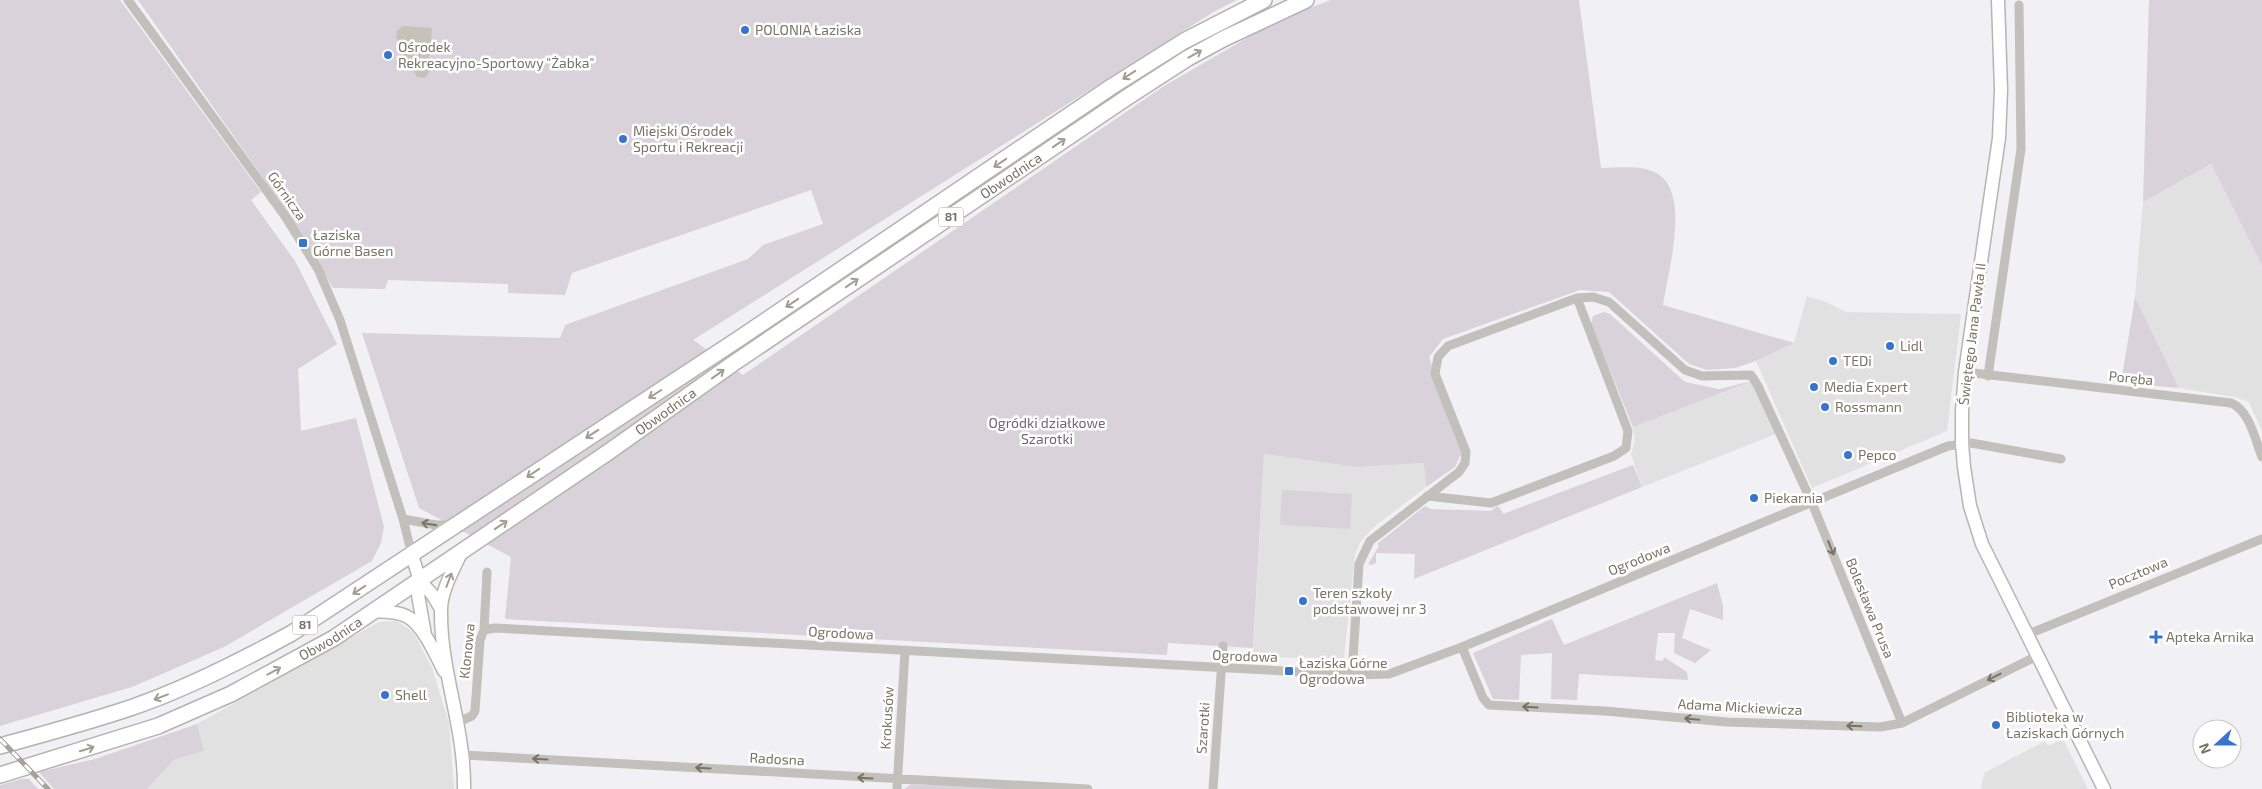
<svg xmlns="http://www.w3.org/2000/svg" width="2262" height="789" viewBox="0 0 2262 789" font-family="'Exo 2',sans-serif">
<style>
.built{fill:#e1e1e1}
.green{fill:#d9d2da}
.water{fill:#c7c2b9}
.lines{fill:none;stroke-linecap:round;stroke-linejoin:round}
.secondary-casing{stroke:#b6b5ae;stroke-width:15}
.primary-casing{stroke:#b4b3ad;stroke-width:18}
.street{stroke:#c2c0bb;stroke-width:9}
.secondary{stroke:#fff;stroke-width:12}
.primary{stroke:#fff;stroke-width:15}
.rail-casing{stroke:#a4a299;stroke-width:5}
.rail{stroke:#fff;stroke-width:3;stroke-dasharray:9;stroke-linecap:butt}
.oneway{stroke:#a19e91}
.oneway2{stroke:#797462}
.poi-dot{fill:#3674ce;stroke:#fff;stroke-width:2}
.labels{text-anchor:middle;stroke-width:5;stroke-linejoin:round;paint-order:stroke}
.shield{fill:#fff;stroke:#a19e91;stroke-width:1}
.shield-label{font-size:12px;font-weight:bold;fill:#797462}
.poi-label{font-size:14px;fill:#797462;stroke:#fff;text-anchor:start}
.street-label{font-size:14px;fill:#797462;stroke:#fff}
.park-label{font-size:14px;fill:#766473;stroke:#fff}
</style>
<rect width="100%" height="100%" fill="#f1f0f4"/>
<!-- built -->
<path class="built" d="M 2211,164 L 2262,266 L 2262,431 L 2249,402 L 2234,397 L 2179,388 L 2135,297 L 2143,202 Z
M 1807,296 L 1826,302 L 1846,312 L 1961,314 L 1947,431 L 1812,488 L 1756,361 L 1794,343 Z
M 1752,381 L 1776,434 L 1642,487 L 1631,454 L 1635,441 L 1633,427 Z
M 1264,454 L 1356,467 L 1425,463 L 1426,487 L 1375,526 L 1361,541 L 1355,554 L 1344,658 L 1253,657 Z
M 397,621 L 413,632 L 432,668 L 449,723 L 454,789 L 147,789 L 174,760 L 204,751 L 197,724 L 379,622 Z
M 2063,739 L 2088,789 L 1981,789 L 1984,773 L 2045,741 L 2048,746 Z"/>
<!-- green -->
<path class="green" d="M 0,0 L 120,0 L 261,192 L 251,200 L 295,261 L 337,344 L 298,369 L 301,431 L 356,418 L 384,527 L 381,543 L 372,561 L 224,647 L 132,687 L 0,726 Z
M 138,0 L 1237,0 L 1215,11 L 693,340 L 743,375 L 1164,86 L 1280,19 L 1331,0 L 1579,0 L 1601,168 C 1619,168 1646,164 1661,176 C 1689,199 1668,273 1663,305 L 1794,343 L 1756,361 L 1735,368 L 1707,370 L 1689,364 L 1609,292 L 1580,290 L 1443,339 L 1429,357 L 1463,455 L 1460,456 L 1455,467 L 1426,487 L 1424,463 L 1356,467 L 1264,454 L 1253,648 L 1168,643 L 1167,655 L 505,619 L 511,557 L 419,508 L 362,333 L 560,338 L 565,325 L 748,259 L 763,245 L 823,224 L 811,190 L 572,273 L 565,295 L 508,293 L 508,284 L 388,280 L 385,289 L 333,288 L 287,212 Z
M 2149,0 L 2262,0 L 2262,266 L 2211,164 L 2143,202 Z
M 2135,297 L 2179,388 L 2121,383 Z
M 1604,312 L 1610,314 L 1685,382 L 1719,389 L 1752,381 L 1633,427 L 1591,324 L 1593,316 Z
M 1633,465 L 1642,487 L 1414,579 L 1415,554 L 1376,553 L 1376,563 L 1372,565 L 1368,564 L 1379,546 L 1377,544 L 1425,506 L 1431,509 L 1491,511 L 1497,506 L 1500,508 L 1503,514 Z
M 1282,490 L 1352,494 L 1350,529 L 1280,525 Z
M 1717,583 L 1723,606 L 1723,620 L 1690,609 L 1682,638 L 1711,650 L 1695,663 L 1674,653 L 1675,633 L 1658,633 L 1655,660 L 1663,661 L 1664,657 L 1687,672 L 1688,680 L 1579,674 L 1577,700 L 1551,699 L 1552,653 L 1521,655 L 1519,700 L 1493,699 L 1473,653 L 1552,619 L 1564,645 Z
M 197,724 L 204,751 L 174,760 L 147,789 L 54,789 L 39,772 L 95,759 Z
M 21,779 L 29,779 L 38,789 L 0,789 L 0,785 Z
M 911,784 L 1016,789 L 904,789 Z"/>
<!-- water -->
<path class="water" d="M 403,26 L 432,28 L 430,55 L 428,57 C 432,66 431,71 425,78 L 417,77 L 411,65 L 405,69 L 399,69 L 395,63 L 400,55 L 401,44 L 396,38 L 397,31 Z"/>
<g class="lines">
<defs>
<path id="secondary" d="M 1998,0 L 2001,90 L 1999,138 L 1965,372 L 1962,411 L 1962,443 L 1964,467 L 1970,506 L 1982,544 L 2104,789
M 461,553 C 453,570 441,591 441,610 C 440,671 465,727 464,789
M 412,555 L 420,581 L 432,594 L 441,609
M 420,581 L 418,595 L 425,635
M 374,611 C 384,612 396,611 406,616 C 422,623 436,655 444,671"/>
<g id="primary">
<path d="M 0,746 C 44,734 89,722 133,707 C 188,688 241,661 292,633 L 740,338 L 1111,87 L 1184,41 L 1264,0"/>
<path id="s1" d="M 0,775 L 158,726 L 231,694 L 334,638 L 607,453 L 734,363 L 1126,98 L 1188,58 L 1223,39 L 1306,0"/>
</g>
</defs>
<!-- secondary casing -->
<use href="#secondary" class="secondary-casing"/>
<!-- primary casing -->
<use href="#primary" class="primary-casing"/>
<!-- street -->
<path class="street" d="M 128,0 L 285,216 L 318,269 L 340,320 L 403,519 L 412,555
M 1965,372 L 2231,403 C 2249,410 2255,439 2262,457
M 1988,376 L 2021,149 L 2019,5
M 1427,496 L 1491,503 L 1614,456 L 1626,448 L 1628,431 L 1577,298
M 403,519 L 436,525 L 452,525
M 484,630 L 495,628 L 1358,675 L 1389,674 L 1462,647 L 1948,446 L 1971,443 L 2061,459
M 2026,635 L 2262,539
M 1462,647 L 1483,698 L 1489,705 L 1605,711 L 1727,722 L 1880,727 L 1902,723 L 2037,656
M 1352,675 L 1359,564 L 1370,541 L 1459,472 L 1465,463 L 1466,452 L 1435,374 L 1438,357 L 1448,346 L 1577,298 L 1593,297 L 1609,302 L 1685,370 L 1702,376 L 1751,375 L 1758,386 L 1812,503 L 1902,723
M 458,722 L 472,716 L 475,711 L 480,640 L 484,630 L 487,572
M 463,755 L 1088,789
M 897,789 L 905,650
M 1213,789 L 1223,646"/>
<!-- secondary -->
<use href="#secondary" class="secondary"/>
<!-- primary -->
<use href="#primary" class="primary"/>
<defs>
<path id="rail" d="M 0,739 L 48,789"/>
</defs>
<!-- rail casing -->
<use href="#rail" class="rail-casing"/>
<!-- rail -->
<use href="#rail" class="rail"/>
</g>
<!-- one-way arrows -->
<defs><path id="oneway-shaft" d="M-6 0H5M1.5-3L5.5 0L1.5 3" fill="none" stroke-width="1.6" stroke-linecap="round" stroke-linejoin="round" transform="scale(1.25)"/></defs>
<g class="oneway">
<use href="#oneway-shaft" transform="translate(1195 54) rotate(-29)"/>
<use href="#oneway-shaft" transform="translate(1129 75) rotate(147)"/>
<use href="#oneway-shaft" transform="translate(1059 143) rotate(-34)"/>
<use href="#oneway-shaft" transform="translate(1000 163) rotate(146)"/>
<use href="#oneway-shaft" transform="translate(852 283) rotate(-34)"/>
<use href="#oneway-shaft" transform="translate(792 303) rotate(146)"/>
<use href="#oneway-shaft" transform="translate(718 374) rotate(-36)"/>
<use href="#oneway-shaft" transform="translate(655 394) rotate(148)"/>
<use href="#oneway-shaft" transform="translate(592 434) rotate(147)"/>
<use href="#oneway-shaft" transform="translate(533 473) rotate(146)"/>
<use href="#oneway-shaft" transform="translate(501 525) rotate(-34)"/>
<use href="#oneway-shaft" transform="translate(449 580) rotate(-69)"/>
<use href="#oneway-shaft" transform="translate(359 590) rotate(147)"/>
<use href="#oneway-shaft" transform="translate(274 671) rotate(-28)"/>
<use href="#oneway-shaft" transform="translate(161 697) rotate(159)"/>
<use href="#oneway-shaft" transform="translate(87 749) rotate(-17)"/>
</g>
<g class="oneway2">
<use href="#oneway-shaft" transform="translate(429 524) rotate(-171)"/>
<use href="#oneway-shaft" transform="translate(1831 548) rotate(68)"/>
<use href="#oneway-shaft" transform="translate(1994 677) rotate(153)"/>
<use href="#oneway-shaft" transform="translate(1530 707) rotate(-177)"/>
<use href="#oneway-shaft" transform="translate(1692 719) rotate(-175)"/>
<use href="#oneway-shaft" transform="translate(1854 726) rotate(-178)"/>
<use href="#oneway-shaft" transform="translate(540 759) rotate(-177)"/>
<use href="#oneway-shaft" transform="translate(703 768) rotate(-177)"/>
<use href="#oneway-shaft" transform="translate(865 778) rotate(-177)"/>
</g>
<!-- markers -->
<g class="poi-dot">
<circle cx="745" cy="30" r="5"/>
<circle cx="388" cy="55" r="5"/>
<circle cx="623" cy="139" r="5"/>
<rect x="298" y="238" width="10" height="10" rx="2.5"/>
<circle cx="1890" cy="346" r="5"/>
<circle cx="1833" cy="361" r="5"/>
<circle cx="1814" cy="387" r="5"/>
<circle cx="1825" cy="407" r="5"/>
<circle cx="1848" cy="455" r="5"/>
<circle cx="1754" cy="498" r="5"/>
<circle cx="1303" cy="601" r="5"/>
<path d="M2153.5 629.5h5v5h5v5h-5v5h-5v-5h-5v-5h5z"/>
<rect x="1284" y="666" width="10" height="10" rx="2.5"/>
<circle cx="385" cy="695" r="5"/>
<circle cx="1996" cy="725" r="5"/>
</g>
<g class="labels">
<!-- shield labels -->
<g class="shield">
<rect x="938.5" y="207.5" width="25" height="19" rx="4"/>
<rect x="292.5" y="615.5" width="25" height="19" rx="4"/>
</g>
<g class="shield-label">
<text x="951" y="221">81</text>
<text x="305" y="629">81</text>
</g>
<!-- poi labels -->
<g class="poi-label">
<text x="755" y="35">POLONIA Łaziska</text>
<text x="398" y="52">Ośrodek<tspan x="398" dy="16">Rekreacyjno-Sportowy "Żabka"</tspan></text>
<text x="633" y="136">Miejski Ośrodek<tspan x="633" dy="16">Sportu i Rekreacji</tspan></text>
<text x="313" y="240">Łaziska<tspan x="313" dy="16">Górne Basen</tspan></text>
<text x="1900" y="351">Lidl</text>
<text x="1843" y="366">TEDi</text>
<text x="1824" y="392">Media Expert</text>
<text x="1835" y="412">Rossmann</text>
<text x="1858" y="460">Pepco</text>
<text x="1764" y="503">Piekarnia</text>
<text x="1313" y="598">Teren szkoły<tspan x="1313" dy="16">podstawowej nr 3</tspan></text>
<text x="2166" y="642">Apteka Arnika</text>
<text x="1299" y="668">Łaziska Górne<tspan x="1299" dy="16">Ogrodowa</tspan></text>
<text x="395" y="700">Shell</text>
<text x="2006" y="722">Biblioteka w<tspan x="2006" dy="16">Łaziskach Górnych</tspan></text>
</g>
<!-- street labels -->
<g class="street-label">
<text dy="5" stroke="none"><textPath href="#s1" startOffset="1182">Obwodnica</textPath></text>
<text transform="translate(287 196) rotate(55)" y="5">Górnicza</text>
<text transform="translate(1972 334) rotate(-83)" y="5">Świętego Jana Pawła II</text>
<text transform="translate(2131 378) rotate(6)" y="5">Poręba</text>
<text dy="5" stroke="none"><textPath href="#s1" startOffset="764">Obwodnica</textPath></text>
<text transform="translate(1639 559) rotate(-22)" y="5">Ogrodowa</text>
<text transform="translate(2138 573) rotate(-23)" y="5">Pocztowa</text>
<text transform="translate(1870 608) rotate(68)" y="5">Bolesława Prusa</text>
<text transform="translate(841 633) rotate(3)" y="5">Ogrodowa</text>
<text dy="5" stroke="none"><textPath href="#s1" startOffset="359">Obwodnica</textPath></text>
<text transform="translate(467 651) rotate(-84)" y="5">Klonowa</text>
<text transform="translate(1245 656) rotate(2)" y="5">Ogrodowa</text>
<text transform="translate(1740 707) rotate(3)" y="5">Adama Mickiewicza</text>
<text transform="translate(887 718) rotate(-87)" y="5">Krokusów</text>
<text transform="translate(1203 728) rotate(-86)" y="5">Szarotki</text>
<text transform="translate(777 759) rotate(3)" y="5">Radosna</text>
</g>
<!-- park labels -->
<g class="park-label">
<text x="1047" y="428">Ogródki działkowe<tspan x="1047" dy="16">Szarotki</tspan></text>
</g>
</g>
<!-- north arrow -->
<g transform="translate(2217 744) rotate(249)"><circle r="24" fill="#ffffff" stroke="#c9c7c0"/>
<path d="M0-4L9 19L0 12L-9 19Z" fill="#3674ce"/>
<text y="-8" font-size="14" font-weight="bold" text-anchor="middle" fill="#797462">N</text>
</g>
</svg>
